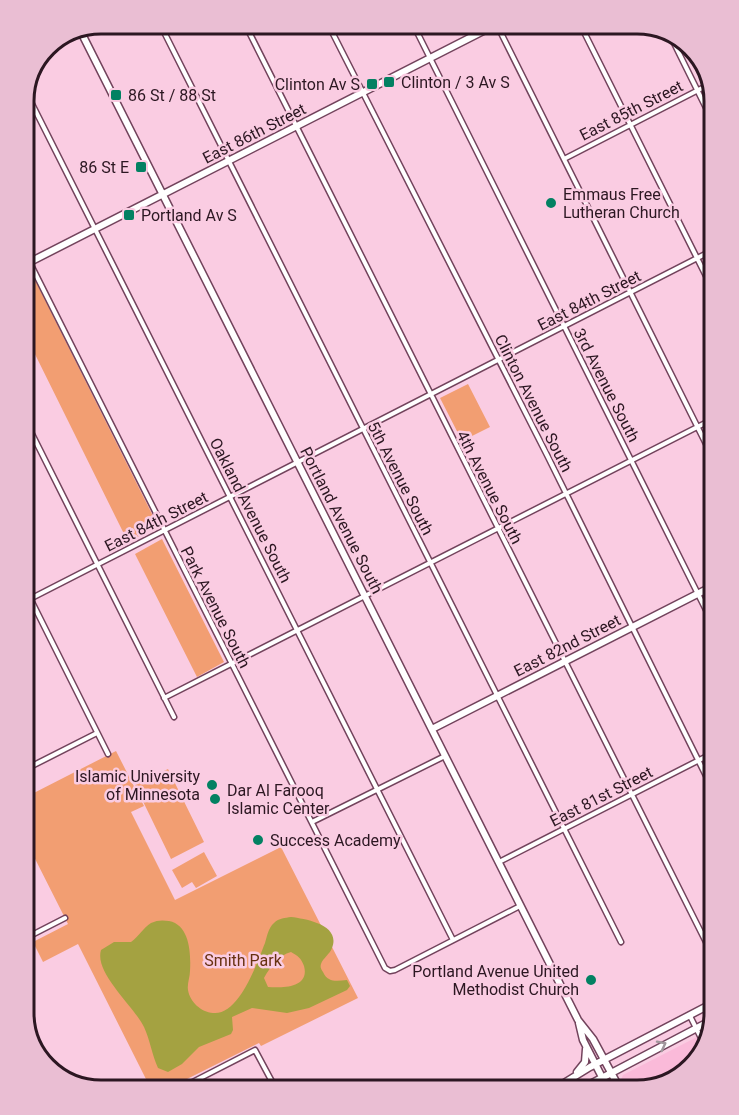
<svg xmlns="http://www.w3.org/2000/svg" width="739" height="1115" viewBox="0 0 739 1115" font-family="Roboto,sans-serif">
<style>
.built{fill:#fabad9}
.green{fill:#f29e72}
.water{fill:#a4a241;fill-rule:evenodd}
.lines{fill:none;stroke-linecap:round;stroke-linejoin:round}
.street-casing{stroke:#72435c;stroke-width:7}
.secondary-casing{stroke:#72435c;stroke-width:9}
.street{stroke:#fff;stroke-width:4}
.secondary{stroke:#fff;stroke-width:6}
.oneway{stroke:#a0979c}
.poi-dot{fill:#028162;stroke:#facce2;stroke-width:2}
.labels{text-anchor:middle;stroke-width:5;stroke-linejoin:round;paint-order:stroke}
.poi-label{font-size:16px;fill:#2c1722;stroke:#facce2;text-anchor:start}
.street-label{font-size:16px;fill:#2c1722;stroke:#facce2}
.park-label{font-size:16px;fill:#673110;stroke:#facce2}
.rim{fill:none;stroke:#2c1722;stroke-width:3}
</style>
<rect width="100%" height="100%" fill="#facce2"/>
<!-- built -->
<path class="built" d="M 697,1037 L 704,1053 L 676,1081 L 638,1091 L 624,1091 L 620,1082 L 623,1075 Z"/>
<!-- green -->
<path class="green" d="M 28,272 L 31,272 L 158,526 L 128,542 L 24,332 L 24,274 Z
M 468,384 L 490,427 L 462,441 L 440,398 Z
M 162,539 L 224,662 L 197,677 L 135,554 Z
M 116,751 L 144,806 L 131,812 L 175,900 L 281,847 L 358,998 L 261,1046 L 259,1043 L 163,1091 L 152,1091 L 78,944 L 43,962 L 33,942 L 68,924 L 24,837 L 24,798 Z
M 168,769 L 204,842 L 171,859 L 135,785 Z
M 204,852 L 217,876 L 196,888 L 192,882 L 182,888 L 172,870 Z"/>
<!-- water -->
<path class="water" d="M 291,917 C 307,919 341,925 332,948 C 330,954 323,958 321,964 C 320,967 321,969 323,972 C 328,983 337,981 347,980 L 350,986 L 347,990 L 309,1008 L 287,1013 L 252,1008 L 232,1017 L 233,1030 L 231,1034 L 199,1047 L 182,1064 L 168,1072 L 158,1068 C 152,1055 150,1040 144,1027 C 134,1006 94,973 101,950 L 114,942 L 131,942 C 139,936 143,928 151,923 C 157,920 163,920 169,921 C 190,925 191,954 190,971 C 190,977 187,984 188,990 C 190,1002 201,1012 213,1013 C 239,1016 257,963 265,943 C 267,937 268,928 274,923 C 279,918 285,918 291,917 ZM 291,952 C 298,956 301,958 304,966 C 310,988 282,988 268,987 L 264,978 C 270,967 279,955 291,952 Z"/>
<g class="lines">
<defs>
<path id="street" d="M 160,24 L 621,942
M 245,24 L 715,960
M 328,24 L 547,455 L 715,794
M 413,24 L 715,628
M 580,24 L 715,294
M 497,25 L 715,462
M 669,33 L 715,126
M 26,92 L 453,940
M 564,159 L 710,84
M 24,251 L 385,968 L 390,971 L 395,970 L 520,906
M 24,418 L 174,717
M 24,586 L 108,754
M 24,602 L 715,249
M 164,698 L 715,418
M 24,754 L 31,767
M 24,770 L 97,733
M 312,822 L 445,756
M 499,862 L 715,752
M 24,922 L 31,935
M 24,939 L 65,918
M 690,1016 L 706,1048
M 175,1091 L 255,1050 L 277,1091"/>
<path id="secondary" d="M 81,32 L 578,1020 L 593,1039 L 621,1091
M 24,265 L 497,24
M 432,729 L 715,585
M 579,1023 L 583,1040 L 609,1091
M 577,1072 L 585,1062 L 586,1049
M 551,1091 L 590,1067 L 715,1002
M 577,1091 L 714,1019
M 581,1091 L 593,1089 L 600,1091"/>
</defs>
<!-- street casing -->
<use href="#street" class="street-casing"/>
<!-- secondary casing -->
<use href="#secondary" class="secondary-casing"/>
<!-- street -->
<use href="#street" class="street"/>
<!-- secondary -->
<use href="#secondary" class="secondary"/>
</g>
<!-- one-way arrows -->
<defs><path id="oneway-chevron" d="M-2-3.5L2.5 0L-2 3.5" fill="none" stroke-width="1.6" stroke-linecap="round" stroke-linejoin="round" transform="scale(1.5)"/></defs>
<use class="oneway" href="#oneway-chevron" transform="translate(662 1045) rotate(-27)"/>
<!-- markers -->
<g class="poi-dot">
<rect x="383" y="76" width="12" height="12" rx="3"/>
<rect x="366" y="78" width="12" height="12" rx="3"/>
<rect x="110" y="89" width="12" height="12" rx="3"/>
<rect x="135" y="161" width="12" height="12" rx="3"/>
<circle cx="551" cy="203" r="6"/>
<rect x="123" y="209" width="12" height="12" rx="3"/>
<circle cx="212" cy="785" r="6"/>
<circle cx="215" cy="799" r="6"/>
<circle cx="258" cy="840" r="6"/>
<circle cx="591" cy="980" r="6"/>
</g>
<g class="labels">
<!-- poi labels -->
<g class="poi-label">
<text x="401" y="88">Clinton / 3 Av S</text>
<text x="360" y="90" text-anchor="end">Clinton Av S</text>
<text x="128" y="101">86 St / 88 St</text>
<text x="129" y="173" text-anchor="end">86 St E</text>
<text x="563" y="200">Emmaus Free<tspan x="563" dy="18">Lutheran Church</tspan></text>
<text x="141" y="221">Portland Av S</text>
<text x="200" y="782" text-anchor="end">Islamic University<tspan x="200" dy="18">of Minnesota</tspan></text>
<text x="227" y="796">Dar Al Farooq<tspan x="227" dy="18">Islamic Center</tspan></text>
<text x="270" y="846">Success Academy</text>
<text x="579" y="977" text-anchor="end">Portland Avenue United<tspan x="579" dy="18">Methodist Church</tspan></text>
</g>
<!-- street labels -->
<g class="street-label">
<text transform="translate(631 110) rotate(-27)" y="6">East 85th Street</text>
<text transform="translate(254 133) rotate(-27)" y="6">East 86th Street</text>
<text transform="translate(589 300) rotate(-27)" y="6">East 84th Street</text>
<text transform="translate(607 385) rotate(63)" y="6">3rd Avenue South</text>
<text transform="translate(534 403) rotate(63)" y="6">Clinton Avenue South</text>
<text transform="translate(401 478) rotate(63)" y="6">5th Avenue South</text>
<text transform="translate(490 487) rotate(63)" y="6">4th Avenue South</text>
<text transform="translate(251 510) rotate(63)" y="6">Oakland Avenue South</text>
<text transform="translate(342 520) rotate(63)" y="6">Portland Avenue South</text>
<text transform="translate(156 521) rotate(-27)" y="6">East 84th Street</text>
<text transform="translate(216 607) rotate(63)" y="6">Park Avenue South</text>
<text transform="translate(567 645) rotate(-27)" y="6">East 82nd Street</text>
<text transform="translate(601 796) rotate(-27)" y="6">East 81st Street</text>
</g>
<!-- park labels -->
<g class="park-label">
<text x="243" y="966">Smith Park</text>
</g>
</g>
<!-- crop -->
<path d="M0 0H739V1115H0ZM101 34H637A67 67 0 0 1 704 101V1013A67 67 0 0 1 637 1080H101A67 67 0 0 1 34 1013V101A67 67 0 0 1 101 34Z" fill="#eabed3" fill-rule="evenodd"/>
<path class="rim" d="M101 34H637A67 67 0 0 1 704 101V1013A67 67 0 0 1 637 1080H101A67 67 0 0 1 34 1013V101A67 67 0 0 1 101 34Z"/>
</svg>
